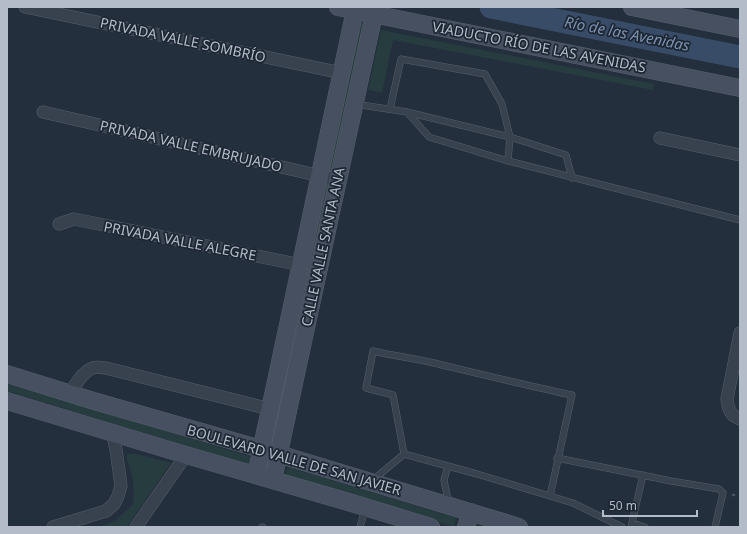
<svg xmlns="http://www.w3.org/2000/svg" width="747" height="534" viewBox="0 0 747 534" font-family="'Noto Sans',sans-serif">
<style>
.green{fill:#263c3f}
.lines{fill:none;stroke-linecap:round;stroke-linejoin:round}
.river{stroke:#394c67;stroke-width:23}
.lane-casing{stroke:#565f6c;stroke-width:7}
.street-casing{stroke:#565f6c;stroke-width:13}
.secondary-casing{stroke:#565f6c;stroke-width:18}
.path{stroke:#44595c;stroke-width:2.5;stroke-dasharray:3 3;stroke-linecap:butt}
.lane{stroke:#38414e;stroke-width:6}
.street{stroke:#38414e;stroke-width:12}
.secondary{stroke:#465061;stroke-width:17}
.labels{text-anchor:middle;stroke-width:3.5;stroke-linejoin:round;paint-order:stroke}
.street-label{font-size:14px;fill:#b4bcc9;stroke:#1d2633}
.water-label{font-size:15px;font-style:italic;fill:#7c92b1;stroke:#1d2633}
</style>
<rect width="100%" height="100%" fill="#242f3e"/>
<!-- green -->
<path class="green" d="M 358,23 L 365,24 L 309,285 L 303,283 Z
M 381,30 L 654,84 L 653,90 L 393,40 L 382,93 L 368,90 Z
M 301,291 L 307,293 L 276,441 L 270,439 Z
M 7,383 L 251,457 L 249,465 L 7,391 Z
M 127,454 L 137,454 L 171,463 L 127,527 L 99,527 L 115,521 L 133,504 C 134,493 134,483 131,472 C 129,466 126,461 127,454 Z
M 288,467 L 456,518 L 454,527 L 285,475 Z"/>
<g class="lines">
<!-- river -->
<path class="river" d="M 491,7 L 740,57"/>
<defs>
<path id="lane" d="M 355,104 L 407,112 L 510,137 L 566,155 L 572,178
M 390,109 L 401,59 L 485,74 L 502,104 L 510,137 L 508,161
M 407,112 L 429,137 L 508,161 L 740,220
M 404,454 L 393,395 L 366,388 L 373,351 C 393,356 414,358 434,363 C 480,374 525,385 572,395 L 550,496
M 404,454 L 477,474 L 573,503 L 622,527
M 557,458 L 671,481 L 719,489 L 723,493 L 715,527
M 448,466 L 444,480 L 449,505
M 373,480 L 404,454
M 632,523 L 645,527
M 262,527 L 263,527
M 360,527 L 365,509
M 631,527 L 643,475"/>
<path id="street" d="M 25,7 L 342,73
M 43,112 L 338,180
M 660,138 L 740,155
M 59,224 L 74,219 L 301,265
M 740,333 L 727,399 C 728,408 730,416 740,419
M 70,394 C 75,385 83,371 93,368 C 97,366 102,368 106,368 L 270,409
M 53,527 L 106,511 L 114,504 L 118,496 L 121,486 L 116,449 L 112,432
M 136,527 L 186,455"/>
<path id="secondary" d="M 338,7 L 740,88
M 632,7 L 740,29
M 7,374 L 94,401 L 278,454 L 519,527
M 7,401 L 186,455 L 345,501 L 431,527
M 256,475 L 355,10
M 273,480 L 374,14
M 466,527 L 471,512"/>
</defs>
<!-- lane casing -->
<use href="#lane" class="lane-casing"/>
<!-- street casing -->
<use href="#street" class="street-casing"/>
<!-- secondary casing -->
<use href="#secondary" class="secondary-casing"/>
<!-- path -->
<path class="path" d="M 732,495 L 734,495 L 735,491"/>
<!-- lane -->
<use href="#lane" class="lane"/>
<!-- street -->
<use href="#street" class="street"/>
<!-- secondary -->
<use href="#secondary" class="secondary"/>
</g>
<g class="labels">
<!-- street labels -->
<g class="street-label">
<text transform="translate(183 40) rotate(12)" y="5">PRIVADA VALLE SOMBRÍO</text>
<text transform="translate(539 47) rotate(11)" y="5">VIADUCTO RÍO DE LAS AVENIDAS</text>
<text transform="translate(191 146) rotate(13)" y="5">PRIVADA VALLE EMBRUJADO</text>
<text transform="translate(180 241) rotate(11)" y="5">PRIVADA VALLE ALEGRE</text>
<text transform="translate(323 247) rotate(-78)" y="5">CALLE VALLE SANTA ANA</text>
<text transform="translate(294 460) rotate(16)" y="5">BOULEVARD VALLE DE SAN JAVIER</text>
</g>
<!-- water labels -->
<g class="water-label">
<text transform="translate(627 34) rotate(11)" y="5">Río de las Avenidas</text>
</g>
</g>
<!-- border -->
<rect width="747" height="534" fill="none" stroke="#b4bcc9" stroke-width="16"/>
<!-- scale -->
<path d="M603 510v6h94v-6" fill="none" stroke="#b4bcc9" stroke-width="2"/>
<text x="609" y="510" font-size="12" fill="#b4bcc9" stroke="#1d2633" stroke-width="3" paint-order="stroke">50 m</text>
</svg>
